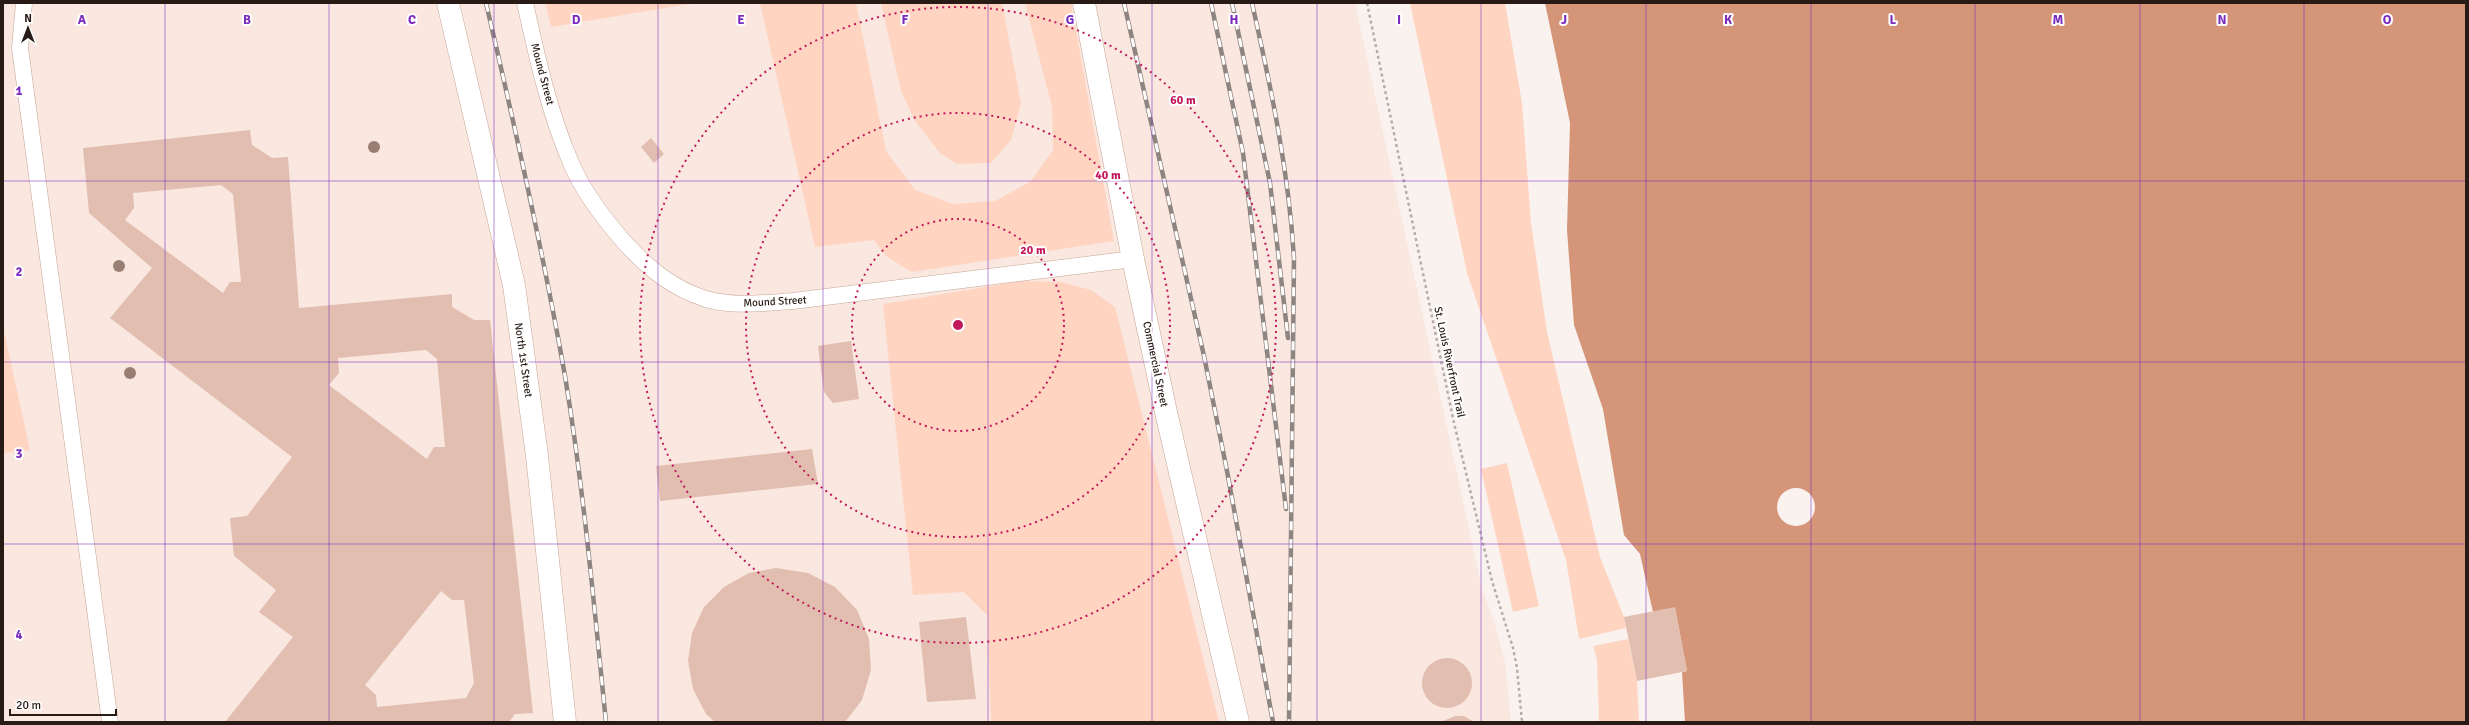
<svg xmlns="http://www.w3.org/2000/svg" width="2469" height="725" viewBox="0 0 2469 725" font-family="Signika,sans-serif">
<style>
.built{fill:#f9e7e0}
.green{fill:#ffd4c1}
.water{fill:#d59579}
.pier{fill:#faf2ef}
.building{fill:#e1beaf;fill-rule:evenodd}
.lines{fill:none;stroke-linecap:round;stroke-linejoin:round}
.service-casing{stroke:#c8a698;stroke-width:17}
.minor-casing{stroke:#c8a698;stroke-width:23}
.path{stroke:#b6ada9;stroke-width:2.5;stroke-dasharray:3 3;stroke-linecap:butt}
.service{stroke:#fff;stroke-width:16}
.minor{stroke:#fff;stroke-width:22}
.rail-casing{stroke:#8e8480;stroke-width:4.5}
.rail{stroke:#fff;stroke-width:3;stroke-dasharray:9;stroke-linecap:butt}
.tree{fill:#997f73}
.grid{fill:none;stroke:#7b2cbf;stroke-width:1;stroke-opacity:0.55}
.ring{fill:none;stroke:#c2185b;stroke-width:2;stroke-dasharray:2 4}
.labels{text-anchor:middle;stroke-width:4;stroke-linejoin:round;paint-order:stroke}
.street-label{font-size:11px;fill:#281b16;stroke:#fff}
.grid-label{font-size:13px;text-anchor:middle;font-weight:bold;fill:#7b2cbf;stroke:#fff;stroke-width:4;stroke-linejoin:round;paint-order:stroke}
.centre{fill:#c2185b;stroke:#fff;stroke-width:2}
.ring-label{font-size:12px;text-anchor:middle;font-weight:bold;fill:#c2185b;stroke:#fff;stroke-width:4;stroke-linejoin:round;paint-order:stroke}
</style>
<rect width="100%" height="100%" fill="#faf2ef"/>
<!-- built -->
<path class="built" d="M 3,3 L 1355,3 L 1482,589 L 1494,621 L 1505,662 L 1511,722 L 3,722 Z"/>
<!-- green -->
<path class="green" d="M 545,3 L 695,3 L 551,27 Z
M 760,3 L 856,3 L 886,151 L 915,190 L 953,204 L 995,201 L 1030,182 L 1053,150 L 1052,107 L 1025,3 L 1071,3 L 1114,241 L 912,272 L 886,256 L 874,240 L 815,247 Z
M 881,3 L 1002,3 L 1021,103 L 1011,140 L 991,163 L 957,164 L 940,153 L 915,121 L 901,91 Z
M 1410,3 L 1505,3 L 1522,103 L 1531,223 L 1547,332 L 1600,557 L 1624,617 L 1626,628 L 1579,639 L 1566,560 L 1467,273 Z
M 1021,281 L 1061,282 L 1091,290 L 1115,307 L 1219,722 L 991,722 L 987,615 L 964,592 L 913,595 L 883,304 Z
M 3,327 L 30,450 L 3,453 Z
M 1507,463 L 1539,606 L 1513,612 L 1481,469 Z
M 1628,639 L 1637,681 L 1639,722 L 1599,722 L 1597,660 L 1593,646 Z"/>
<!-- water -->
<path class="water" d="M 1545,3 L 2466,3 L 2466,722 L 1685,722 L 1682,672 L 1687,671 L 1675,608 L 1653,612 L 1640,554 L 1624,535 L 1603,409 L 1574,325 L 1567,230 L 1570,123 Z"/>
<!-- pier -->
<path class="pier" d="M1777 507a19 19 0 1 1 38 0a19 19 0 1 1-38 0Z"/>
<!-- building -->
<path class="building" d="M 250,130 L 252,145 L 272,158 L 288,157 L 299,308 L 452,294 L 452,307 L 474,320 L 490,320 L 533,713 L 515,714 L 509,722 L 225,722 L 293,637 L 259,612 L 276,590 L 234,556 L 230,518 L 247,516 L 292,457 L 110,318 L 152,268 L 89,213 L 83,148 ZM 221,185 L 233,194 L 241,282 L 230,282 L 223,293 L 125,220 L 134,208 L 133,193 ZM 426,350 L 437,359 L 445,447 L 434,447 L 427,459 L 329,385 L 339,373 L 338,358 ZM 441,591 L 452,600 L 464,600 L 474,683 L 466,698 L 377,707 L 376,695 L 365,685 Z
M 651,138 L 664,154 L 654,163 L 641,147 Z
M 851,341 L 859,399 L 833,403 L 824,392 L 818,346 Z
M 812,449 L 818,484 L 660,501 L 656,466 Z
M 776,568 L 808,573 L 835,587 L 857,610 L 869,639 L 871,670 L 862,700 L 845,722 L 715,722 L 706,714 L 693,689 L 688,661 L 692,633 L 704,607 L 724,587 L 749,573 Z
M 1675,607 L 1687,671 L 1637,681 L 1624,617 Z
M 966,617 L 976,699 L 927,702 L 919,622 Z
M1422 683a25 25 0 1 1 50 0a25 25 0 1 1-50 0Z
M 1455,716 L 1464,716 L 1474,722 L 1441,722 Z"/>
<g class="lines">
<defs>
<path id="service" d="M 24,3 L 20,48 L 110,722
M 525,3 C 537,57 549,112 571,163 C 583,192 604,219 625,243 C 649,269 672,288 706,299 C 734,307 765,303 793,301 L 1133,259"/>
<path id="minor" d="M 448,3 L 514,285 L 537,456 L 565,722
M 1084,3 L 1133,259 L 1166,412 L 1238,722"/>
</defs>
<!-- service casing -->
<use href="#service" class="service-casing"/>
<!-- minor casing -->
<use href="#minor" class="minor-casing"/>
<!-- path -->
<path class="path" d="M 1367,3 L 1454,423 L 1492,581 L 1513,648 L 1517,668 L 1522,722"/>
<!-- service -->
<use href="#service" class="service"/>
<!-- minor -->
<use href="#minor" class="minor"/>
<defs>
<path id="rail" d="M 486,3 C 515,127 543,251 565,376 C 584,491 594,606 606,722
M 1124,3 L 1204,356 L 1227,471 L 1273,722
M 1211,3 L 1243,153 L 1286,509
M 1232,3 L 1270,183 L 1288,338
M 1252,3 C 1271,88 1289,172 1294,259 L 1289,722"/>
</defs>
<!-- rail casing -->
<use href="#rail" class="rail-casing"/>
<!-- rail -->
<use href="#rail" class="rail"/>
</g>
<!-- trees -->
<g class="tree">
<circle cx="374" cy="147" r="6"/>
<circle cx="119" cy="266" r="6"/>
<circle cx="130" cy="373" r="6"/>
</g>
<!-- grid -->
<path class="grid" d="M 165,3 L 165,722M 329,3 L 329,722M 494,3 L 494,722M 658,3 L 658,722M 823,3 L 823,722M 988,3 L 988,722M 1152,3 L 1152,722M 1317,3 L 1317,722M 1481,3 L 1481,722M 1646,3 L 1646,722M 1811,3 L 1811,722M 1975,3 L 1975,722M 2140,3 L 2140,722M 2304,3 L 2304,722M 3,181 L 2466,181M 3,362 L 2466,362M 3,544 L 2466,544"/>
<!-- distance rings -->
<g class="ring">
<circle cx="958" cy="325" r="106"/>
<circle cx="958" cy="325" r="212"/>
<circle cx="958" cy="325" r="318"/>
</g>
<g class="labels">
<!-- street labels -->
<g class="street-label">
<text transform="translate(543 74) rotate(75)" y="4">Mound Street</text>
<text transform="translate(775 301) rotate(-3)" y="4">Mound Street</text>
<text transform="translate(524 360) rotate(82)" y="4">North 1st Street</text>
<text transform="translate(1450 362) rotate(78)" y="4">St. Louis Riverfront Trail</text>
<text transform="translate(1156 364) rotate(78)" y="4">Commercial Street</text>
</g>
</g>
<g class="grid-label">
<text x="82" y="24">A</text>
<text x="247" y="24">B</text>
<text x="412" y="24">C</text>
<text x="576" y="24">D</text>
<text x="741" y="24">E</text>
<text x="905" y="24">F</text>
<text x="1070" y="24">G</text>
<text x="1234" y="24">H</text>
<text x="1399" y="24">I</text>
<text x="1564" y="24">J</text>
<text x="1728" y="24">K</text>
<text x="1893" y="24">L</text>
<text x="2058" y="24">M</text>
<text x="2222" y="24">N</text>
<text x="2387" y="24">O</text>
<text x="19" y="95">1</text>
<text x="19" y="276">2</text>
<text x="19" y="458">3</text>
<text x="19" y="639">4</text>
</g>
<circle cx="958" cy="325" r="6" class="centre"/>
<g class="ring-label">
<text x="1183" y="104">60 m</text>
<text x="1108" y="179">40 m</text>
<text x="1033" y="254">20 m</text>
</g>
<!-- border -->
<rect width="2469" height="725" fill="none" stroke="#281b16" stroke-width="8"/>
<!-- north arrow -->
<g transform="translate(28 28)" stroke="#ffffff" stroke-width="3" paint-order="stroke">
<path d="M0-3L7 15L0 10L-7 15Z" fill="#281b16"/>
<text y="-6" font-size="11" font-weight="bold" text-anchor="middle" fill="#281b16">N</text>
</g>
<!-- scale -->
<path d="M10 709v6h106v-6" fill="none" stroke="#281b16" stroke-width="2"/>
<text x="16" y="709" font-size="12" fill="#281b16" stroke="#ffffff" stroke-width="3" paint-order="stroke">20 m</text>
</svg>
